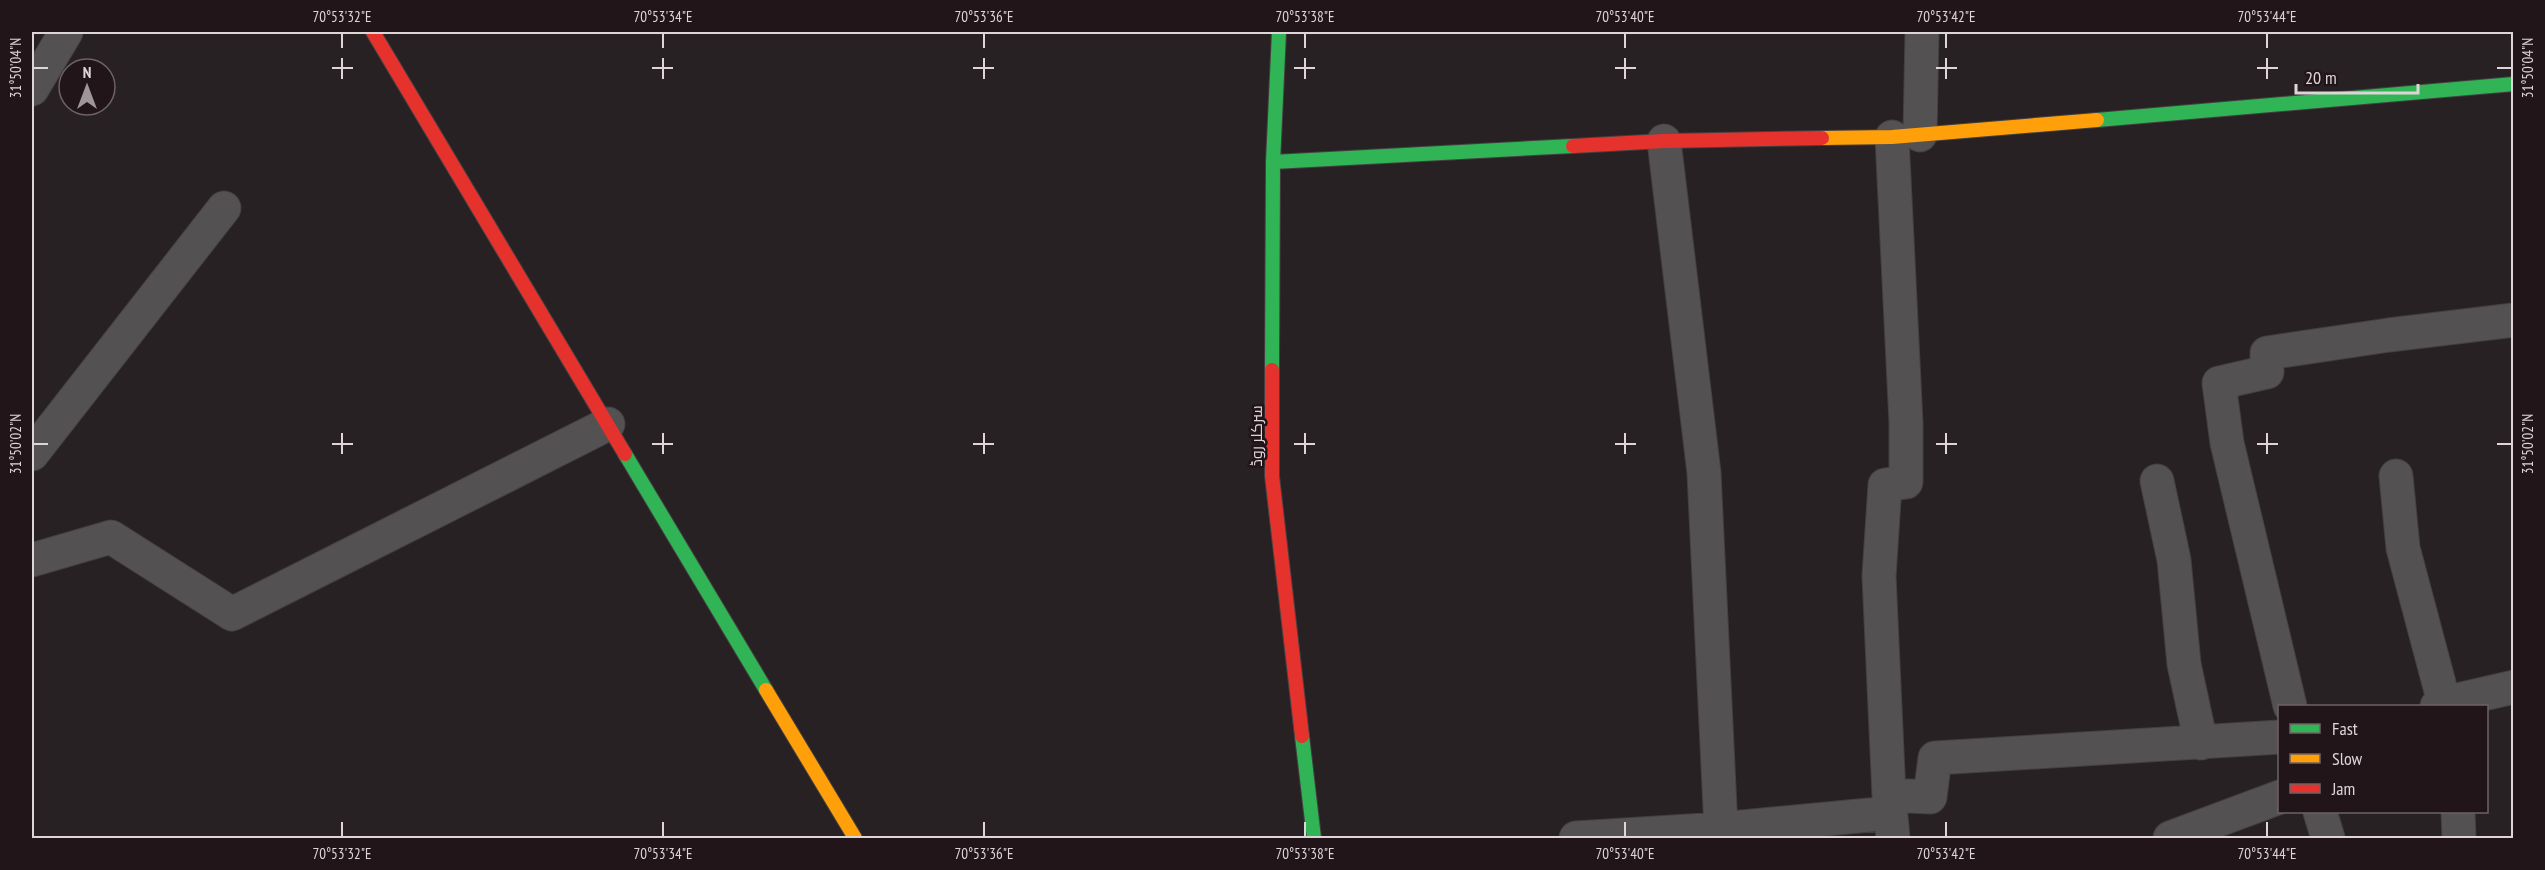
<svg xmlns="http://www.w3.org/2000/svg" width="2545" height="870" viewBox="0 0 2545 870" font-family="'PT Sans Narrow',Cairo,sans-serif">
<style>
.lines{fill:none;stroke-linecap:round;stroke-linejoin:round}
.street-casing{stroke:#443f41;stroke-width:35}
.fast-casing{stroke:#443f41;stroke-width:16}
.slow-casing{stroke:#443f41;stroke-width:16}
.jam-casing{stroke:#443f41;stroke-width:16}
.street{stroke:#545153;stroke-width:33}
.fast{stroke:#30b455;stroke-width:14}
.slow{stroke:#ff9f0a;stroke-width:14}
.jam{stroke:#e5322d;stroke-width:14}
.ticks{fill:none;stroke:#ded5d7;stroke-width:2}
.labels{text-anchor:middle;stroke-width:5;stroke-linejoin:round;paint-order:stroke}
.street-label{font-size:16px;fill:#ded5d7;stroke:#211519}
.neatline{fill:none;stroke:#ded5d7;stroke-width:2}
.ticks-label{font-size:15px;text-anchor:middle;fill:#ded5d7}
</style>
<rect width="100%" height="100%" fill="#282123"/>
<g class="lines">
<defs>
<path id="street" d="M 32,89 L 66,32
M 1920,135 L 1922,32
M 1892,137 L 1906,423 L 1906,482 L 1885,485 L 1879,576 L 1889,795 L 1893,838
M 1664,141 L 1704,473 L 1721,829
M 32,454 L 224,208
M 2396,476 L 2403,548 L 2445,706
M 2157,481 L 2174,560 L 2184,664 L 2201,743
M 32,560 L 111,537 L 232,614 L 608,424
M 2290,706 L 2227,443 L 2219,383 L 2267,372 L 2267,353 L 2389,335 L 2514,320
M 2437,706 L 2444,703 L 2514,687
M 1889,795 L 1930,797 L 1935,758 L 2280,737
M 2320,812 L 2328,838
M 2458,812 L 2459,838
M 1576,838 L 1721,829 L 1890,813
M 2170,838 L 2280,797"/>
<path id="fast" d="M 2097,120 L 2514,84
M 1273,162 L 1573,146
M 1272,370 L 1273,162 L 1279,32
M 625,454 L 766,690
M 1302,736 L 1314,838"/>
<path id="slow" d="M 1822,138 L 1892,137 L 2097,120
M 766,690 L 855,838"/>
<path id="jam" d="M 373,32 L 625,454
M 1573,146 L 1664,141 L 1822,138
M 1272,370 L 1272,476 L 1302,736"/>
</defs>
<!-- street casing -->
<use href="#street" class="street-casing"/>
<!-- fast casing -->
<use href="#fast" class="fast-casing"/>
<!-- slow casing -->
<use href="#slow" class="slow-casing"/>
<!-- jam casing -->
<use href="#jam" class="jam-casing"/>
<!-- street -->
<use href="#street" class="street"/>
<!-- fast -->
<use href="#fast" class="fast"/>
<!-- slow -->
<use href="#slow" class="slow"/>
<!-- jam -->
<use href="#jam" class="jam"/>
</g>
<!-- ticks -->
<path class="ticks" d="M 342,33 L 342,48M 663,33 L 663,48M 984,33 L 984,48M 1305,33 L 1305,48M 1625,33 L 1625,48M 1946,33 L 1946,48M 2267,33 L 2267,48M 342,58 L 342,79M 663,58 L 663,79M 984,58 L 984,79M 1305,58 L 1305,79M 1625,58 L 1625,79M 1946,58 L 1946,79M 2267,58 L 2267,79M 33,68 L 48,68M 332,68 L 353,68M 652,68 L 673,68M 973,68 L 994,68M 1294,68 L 1315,68M 1615,68 L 1636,68M 1936,68 L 1957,68M 2257,68 L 2278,68M 2497,68 L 2512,68M 342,433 L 342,454M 663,433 L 663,454M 984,433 L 984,454M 1305,433 L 1305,454M 1625,433 L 1625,454M 1946,433 L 1946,454M 2267,433 L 2267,454M 33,444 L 48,444M 332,444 L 353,444M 652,444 L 673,444M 973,444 L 994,444M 1294,444 L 1315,444M 1615,444 L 1636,444M 1936,444 L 1957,444M 2257,444 L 2278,444M 2497,444 L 2512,444M 342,822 L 342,837M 663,822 L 663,837M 984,822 L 984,837M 1305,822 L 1305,837M 1625,822 L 1625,837M 1946,822 L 1946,837M 2267,822 L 2267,837"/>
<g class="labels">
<!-- street labels -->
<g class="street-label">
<text transform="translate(1256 436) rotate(-90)" y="6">سرکلر روڈ</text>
</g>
</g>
<!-- border -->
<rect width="2545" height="870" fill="none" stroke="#211519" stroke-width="66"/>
<!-- legend -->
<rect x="2278" y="705" width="210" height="108" fill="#211519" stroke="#6d6265" stroke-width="1.5"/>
<rect x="2290" y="724" width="30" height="9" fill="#30b455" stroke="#6d6265" stroke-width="1.5"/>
<text x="2332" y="735" font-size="18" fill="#ded5d7">Fast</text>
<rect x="2290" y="754" width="30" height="9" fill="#ff9f0a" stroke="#6d6265" stroke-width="1.5"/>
<text x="2332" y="765" font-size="18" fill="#ded5d7">Slow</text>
<rect x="2290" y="784" width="30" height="9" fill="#e5322d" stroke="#6d6265" stroke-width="1.5"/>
<text x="2332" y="795" font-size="18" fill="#ded5d7">Jam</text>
<!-- north arrow -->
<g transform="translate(87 87)"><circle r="28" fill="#211519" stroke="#6d6265" stroke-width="1.5"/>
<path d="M0-4.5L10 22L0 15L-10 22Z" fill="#9e9698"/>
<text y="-9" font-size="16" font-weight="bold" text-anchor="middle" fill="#ded5d7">N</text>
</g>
<!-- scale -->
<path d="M2296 84v9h122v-9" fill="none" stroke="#ded5d7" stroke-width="3"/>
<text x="2305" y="84" font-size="18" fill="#ded5d7" stroke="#211519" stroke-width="4.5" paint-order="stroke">20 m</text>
<rect x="33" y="33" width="2479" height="804" class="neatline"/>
<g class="ticks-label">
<text x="342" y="22">70°53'32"E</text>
<text x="663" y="22">70°53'34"E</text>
<text x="984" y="22">70°53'36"E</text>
<text x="1305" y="22">70°53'38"E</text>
<text x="1625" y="22">70°53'40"E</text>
<text x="1946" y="22">70°53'42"E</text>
<text x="2267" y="22">70°53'44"E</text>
<text transform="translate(16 68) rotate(-90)" y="5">31°50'04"N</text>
<text transform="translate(2528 68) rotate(-90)" y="5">31°50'04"N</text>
<text transform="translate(16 444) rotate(-90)" y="5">31°50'02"N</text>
<text transform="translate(2528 444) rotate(-90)" y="5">31°50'02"N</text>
<text x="342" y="859">70°53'32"E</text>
<text x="663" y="859">70°53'34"E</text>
<text x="984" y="859">70°53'36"E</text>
<text x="1305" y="859">70°53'38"E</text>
<text x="1625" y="859">70°53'40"E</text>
<text x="1946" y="859">70°53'42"E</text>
<text x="2267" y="859">70°53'44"E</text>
</g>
</svg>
